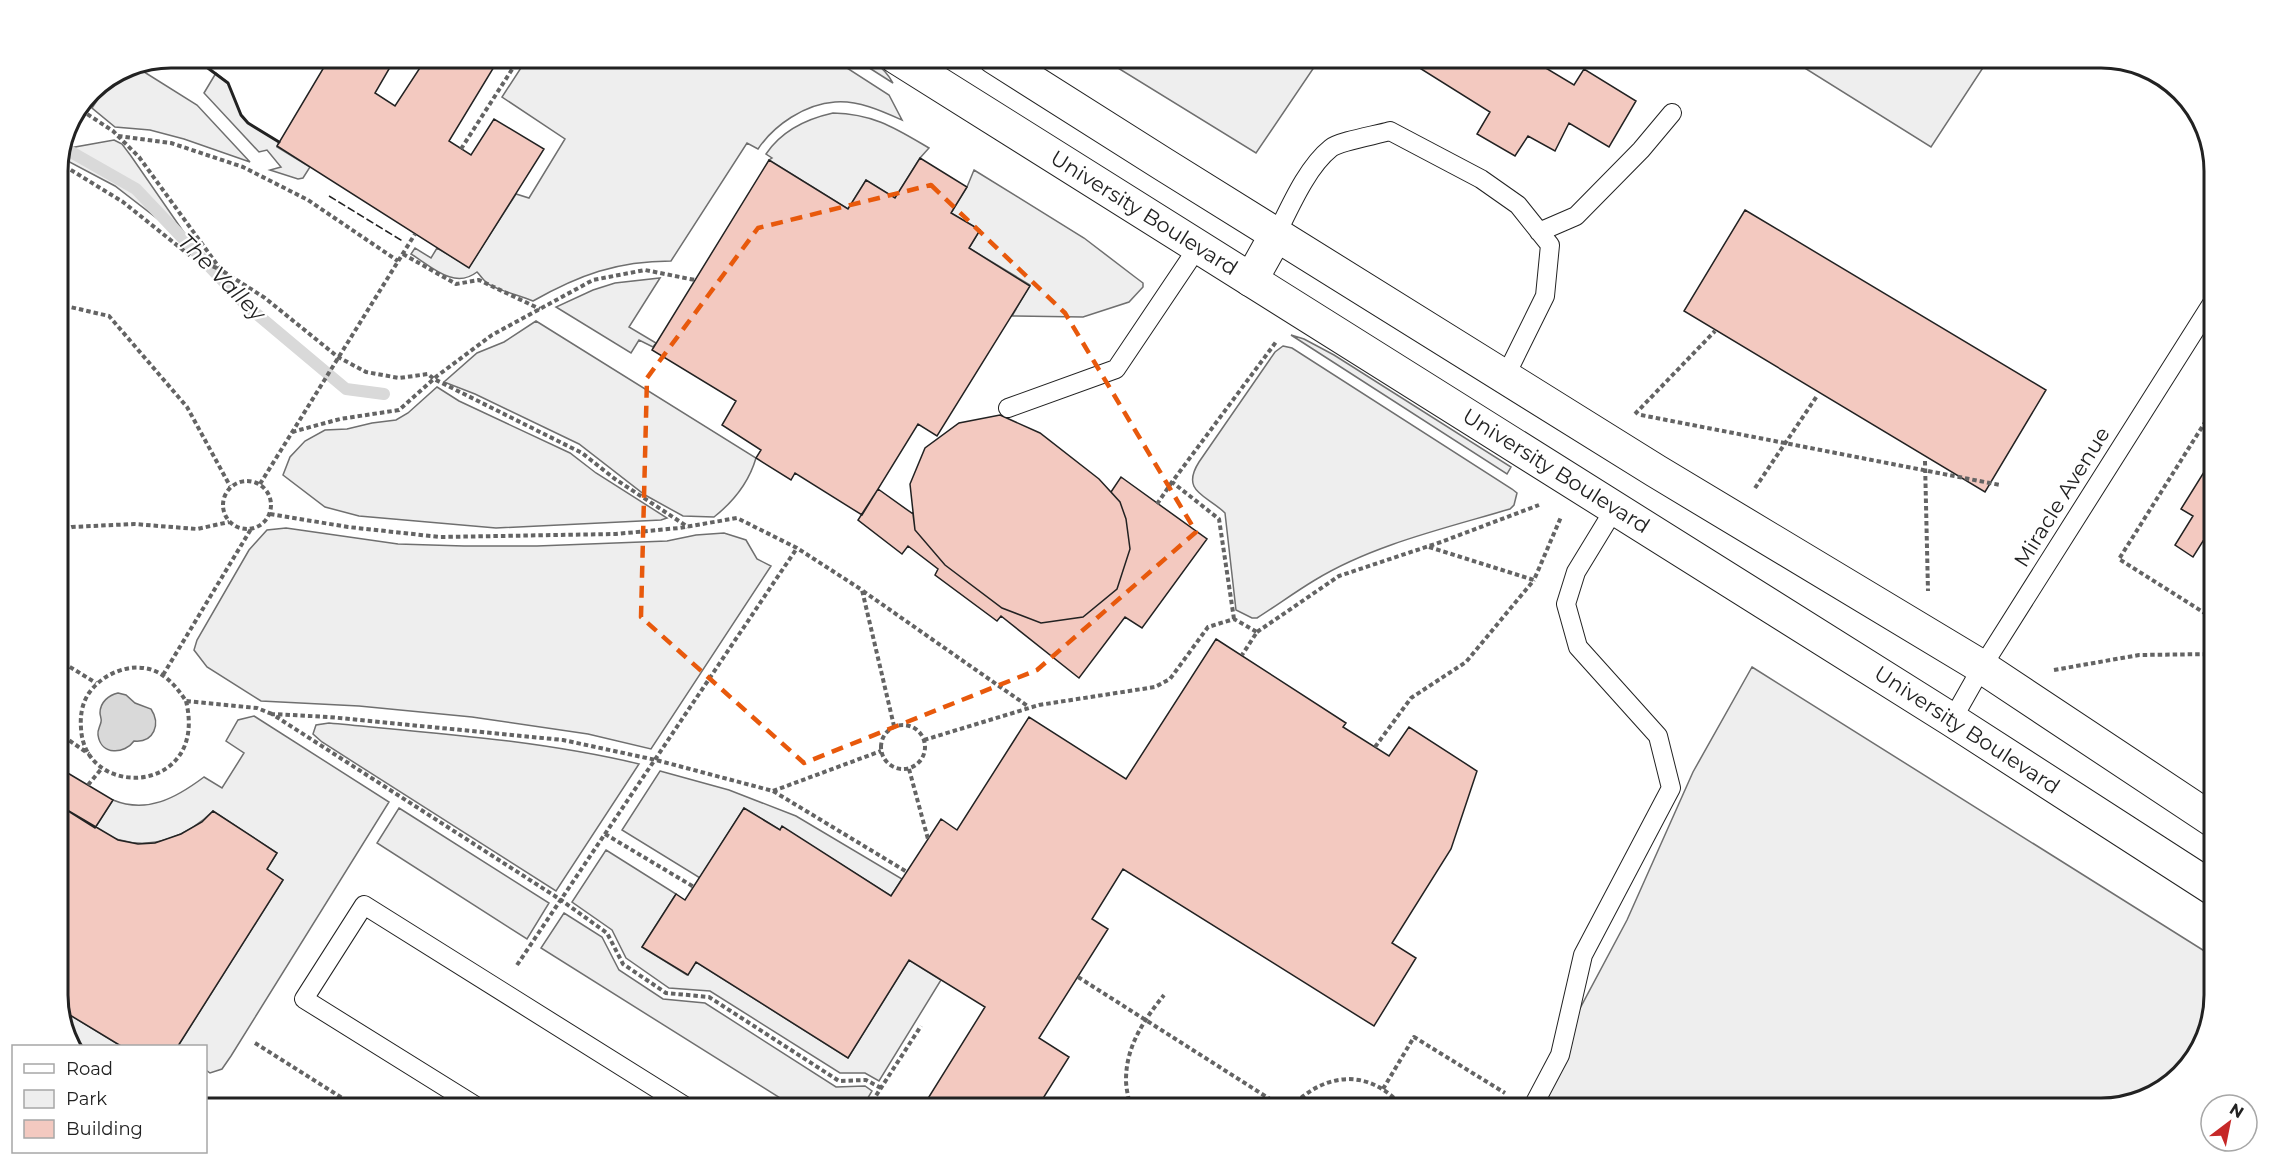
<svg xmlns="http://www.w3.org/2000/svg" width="2271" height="1165" viewBox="0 0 2271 1165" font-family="Montserrat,sans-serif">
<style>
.green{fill:#eee;stroke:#6f6f6f;stroke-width:1.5}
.water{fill:#d9d9d9;stroke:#6f6f6f;stroke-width:1.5}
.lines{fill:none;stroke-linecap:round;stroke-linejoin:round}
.stream{stroke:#d9d9d9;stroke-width:12}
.building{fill:#f3c9c0;stroke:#222;stroke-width:1.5}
.lane-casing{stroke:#222;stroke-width:20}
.street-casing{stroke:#222;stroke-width:35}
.secondary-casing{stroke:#222;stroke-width:35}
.path{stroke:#646464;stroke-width:4;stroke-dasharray:4.5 3;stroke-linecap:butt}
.lane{stroke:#fff;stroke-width:18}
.street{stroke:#fff;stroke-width:33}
.secondary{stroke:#fff;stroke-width:33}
.fence{stroke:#222;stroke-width:1.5;stroke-dasharray:8 3;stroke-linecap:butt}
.wall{stroke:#222;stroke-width:3}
.marked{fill:none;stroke:#e8590c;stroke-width:4.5;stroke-dasharray:12 8;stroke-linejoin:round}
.labels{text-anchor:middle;stroke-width:4.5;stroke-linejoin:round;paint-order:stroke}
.street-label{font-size:21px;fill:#222;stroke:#fff}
.water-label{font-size:22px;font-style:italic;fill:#222;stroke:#fff}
.rim{fill:none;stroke:#222;stroke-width:3}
</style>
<rect width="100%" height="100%" fill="#fff"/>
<!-- green -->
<path class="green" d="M 528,57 L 830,57 L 889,95 L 902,120 C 882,111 858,100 835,102 C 805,104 774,125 758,149 L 747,143 L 671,261 C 617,261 579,275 533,301 C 522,296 493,289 487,283 C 483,280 480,275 477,272 C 454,290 431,266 411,254 L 415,248 L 431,258 L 437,248 L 469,267 L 516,194 L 529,198 L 565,139 L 502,97 Z
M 852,57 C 870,57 884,67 893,83 Z
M 1100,57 L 1321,57 L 1256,153 Z
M 1787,57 L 1990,57 L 1931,147 Z
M 133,65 L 197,105 L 250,162 L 184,139 L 150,130 L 115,127 L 92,108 C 100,96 118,67 133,65 Z
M 216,73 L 228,83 L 241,115 L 248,123 L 279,142 L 277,147 L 310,167 L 303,178 L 298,179 L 270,170 L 281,167 L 267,150 L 259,152 L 204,93 Z
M 833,113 C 874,114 895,128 929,148 L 920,158 L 895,198 L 866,180 L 848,209 L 769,160 L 772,158 L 766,154 C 782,130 806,119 833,113 Z
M 114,140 L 122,144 L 131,156 L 194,247 L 115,186 L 60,157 L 64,149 Z
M 974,170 L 1084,238 L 1135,277 L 1143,283 L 1143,287 L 1129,302 L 1083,317 L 1012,316 L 1030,285 L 969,248 L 980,230 L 951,213 L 967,187 Z
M 660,278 L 629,327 L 656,343 L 653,347 L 639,340 L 631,353 L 556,307 L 593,290 L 615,283 Z
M 536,321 L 756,458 C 749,482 733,502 714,517 L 683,516 L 645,495 L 579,444 L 475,394 L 444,382 L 477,353 L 504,342 Z
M 1291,335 L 1304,339 L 1334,355 L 1511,467 L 1507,474 Z
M 1283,346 L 1292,348 L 1512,489 L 1517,493 L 1514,505 L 1510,509 C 1446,528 1372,545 1315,580 C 1295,592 1276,606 1257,618 L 1252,618 L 1236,610 L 1225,513 C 1207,495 1180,492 1199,462 L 1275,352 Z
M 437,387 L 459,401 L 570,453 L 596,473 L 667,518 L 661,520 L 496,528 L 359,516 L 325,507 L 283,475 L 290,457 L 305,441 L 325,430 L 347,429 L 372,423 L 396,420 L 408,413 Z
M 286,528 L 398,544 L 464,546 L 537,546 L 667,541 L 696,535 L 724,533 L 746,540 L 757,559 L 771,566 L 651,749 L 588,734 L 472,717 L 359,706 L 261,701 L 207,667 L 194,650 L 197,640 L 249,550 L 267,530 Z
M 1752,667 L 2214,957 L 2214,994 L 2202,1044 L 2163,1089 L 2101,1108 L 1527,1108 L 1627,920 L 1693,772 Z
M 254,716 L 389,802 L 231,1056 L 222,1069 L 210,1073 L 206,1070 L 206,1046 L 178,1046 L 283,880 L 267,869 L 277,853 L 213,811 C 189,835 154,850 120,840 C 111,838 103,832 95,828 L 113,800 C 147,814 176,798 204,777 L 222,788 L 244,753 L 226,741 L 238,720 Z
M 329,723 C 433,733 538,740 639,764 L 556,891 L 322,742 L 313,734 L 316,725 Z
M 660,771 L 729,790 L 796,816 L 902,879 L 891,896 L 782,827 L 780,830 L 744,808 L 700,878 L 622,830 Z
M 399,808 L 549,903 L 527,939 L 377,843 Z
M 606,850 L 676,894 L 642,947 L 687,975 L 696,962 L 848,1058 L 909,960 L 941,980 L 879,1081 L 865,1073 L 840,1073 L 710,991 L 669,988 L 626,958 L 612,930 L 572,902 Z
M 564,913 L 602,937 L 619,970 L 663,999 L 705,1003 L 836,1087 L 865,1086 L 872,1091 L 862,1108 L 796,1108 L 541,948 Z
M 60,1009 L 121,1046 L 72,1046 Z"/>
<!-- water -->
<path class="water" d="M 118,693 L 126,695 L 135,703 L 151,709 C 161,724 154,743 134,741 C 125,754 101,756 98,735 C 97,730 100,727 101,722 C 102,719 100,716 100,713 C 100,702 109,695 118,693 Z"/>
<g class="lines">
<!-- stream -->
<path class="stream" d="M 64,148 L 136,189 L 246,305 L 346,389 L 384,394"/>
</g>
<!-- building -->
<path class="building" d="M 330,57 L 396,57 L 375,93 L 395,106 L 427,57 L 500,57 L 449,141 L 471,155 L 494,119 L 544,149 L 469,268 L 277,146 Z
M 1402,57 L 1537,57 L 1534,61 L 1574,85 L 1584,69 L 1636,101 L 1609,147 L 1569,123 L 1555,151 L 1528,136 L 1515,156 L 1477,134 L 1490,112 Z
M 920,158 L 967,187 L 951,213 L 980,230 L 969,248 L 1030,286 L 937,436 L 918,424 L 862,515 L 795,473 L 791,480 L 756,458 L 761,450 L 722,425 L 736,401 L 652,350 L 769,160 L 848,209 L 866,180 L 895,198 Z
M 1745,210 L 2046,390 L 1985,492 L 1684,311 Z
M 1000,415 L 1040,433 L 1099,479 L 1120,502 L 1126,519 L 1130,549 L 1117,589 L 1083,617 L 1041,623 L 1002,608 L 945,565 L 915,530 L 910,484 L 925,448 L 959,423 Z
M 2204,472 L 2214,478 L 2214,548 L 2203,541 L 2193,557 L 2175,545 L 2193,516 L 2181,509 Z
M 1121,477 L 1207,539 L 1142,628 L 1125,617 L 1079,678 L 1001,616 L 997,621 L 935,575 L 938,569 L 908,546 L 902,554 L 858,520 L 878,489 L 913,514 L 915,530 L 945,565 L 1002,608 L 1041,623 L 1083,617 L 1117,589 L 1130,549 L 1126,519 L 1120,502 L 1111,492 Z
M 1216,639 L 1346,723 L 1343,727 L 1389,756 L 1409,727 L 1477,771 L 1451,849 L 1392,943 L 1416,958 L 1374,1026 L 1123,869 L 1092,919 L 1108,929 L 1039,1038 L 1069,1057 L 1037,1108 L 922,1108 L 985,1007 L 909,960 L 848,1058 L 696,962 L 688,975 L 642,947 L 676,894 L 685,900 L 744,808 L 780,830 L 782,826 L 891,896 L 941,819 L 957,830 L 1029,717 L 1126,779 Z
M 66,772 L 113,800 L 95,828 L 57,804 L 57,787 Z
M 57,804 L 118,840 L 138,844 L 155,843 L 181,834 L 202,822 L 213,811 L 277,853 L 267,869 L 283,880 L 178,1046 L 121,1046 L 60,1009 L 57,1002 Z"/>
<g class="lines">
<defs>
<path id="lane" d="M 1539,232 L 1576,216 L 1641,150 L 1672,113
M 1276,235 C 1290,207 1307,167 1331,148 C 1340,141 1377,135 1390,131 L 1481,179 L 1518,205 L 1550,245 L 1545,296 L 1505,377
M 1008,408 L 1116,369 L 1198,247
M 1952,720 L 1982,667 L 2214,300
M 479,1108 L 304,999 L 364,905 L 688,1108
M 1532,1108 L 1560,1055 L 1583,955 L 1671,788 L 1658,736 L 1578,647 L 1566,604 L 1576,572 L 1615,508"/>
<path id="street" d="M 1251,280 L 1276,235"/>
<path id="secondary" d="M 896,57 L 1952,720 L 2214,889
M 994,57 L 1163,164 L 1656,471 L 1982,667 L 2214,821"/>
</defs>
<!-- lane casing -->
<use href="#lane" class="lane-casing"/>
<!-- street casing -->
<use href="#street" class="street-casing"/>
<!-- secondary casing -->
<use href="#secondary" class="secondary-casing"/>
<!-- path -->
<path class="path" d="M 81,110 L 113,131 L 139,157 L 221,270 L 265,298 L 338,357 L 366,372 L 399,378 L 428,374 L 434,379 L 582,453 L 615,479 L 688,527
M 118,136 L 171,143 L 243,167 L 308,200 L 398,261
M 461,149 L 520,57
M 58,162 L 123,202 L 193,258 L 219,269
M 403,254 L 456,284 L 479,280 L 540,309
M 57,304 L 109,316 L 187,407 L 230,486
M 2214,408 L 2119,559 L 2214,619
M 1635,414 L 1715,331
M 1641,415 L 2000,485
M 292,432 L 340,419 L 399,410 L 437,376 L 492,335 L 593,280 L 645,270 L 695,280
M 1925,461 L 1928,591
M223 505a24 24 0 1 1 48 0a24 24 0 1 1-48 0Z
M 260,484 L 415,234
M 1755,488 L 1817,396
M 1157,504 L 1172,482
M 270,514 L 348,527 L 440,537 L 616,534 L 679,528 L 737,518 L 797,548 L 862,590 L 894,726
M 57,532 L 72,527 L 134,524 L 197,529 L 229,522
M 1429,547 L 1534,580 L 1561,517
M 863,591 L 1029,707
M 1234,619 L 1219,519 L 1172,482 L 1276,342
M 1257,632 L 1339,576 L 1441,542 L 1539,505
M 57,659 L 96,683
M 2054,670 L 2139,655 L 2214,654
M 163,675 L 251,529
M 186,701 C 209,795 84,801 81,728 C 80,716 82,703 89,693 C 105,670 141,658 165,677 C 174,684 180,692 186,701 L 257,708 L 272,714
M881 747a22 22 0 1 1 44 0a22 22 0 1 1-44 0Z
M 57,732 L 89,754
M 924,740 L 1039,705 L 1155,687 L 1170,679 L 1208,627 L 1234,619 L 1257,632 L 1242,655
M 1375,747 L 1411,698 L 1466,662 L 1534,580
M 909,769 L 928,839
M 88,785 L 102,768
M 773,791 L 881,751
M 605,834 L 694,887
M 517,965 L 797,548
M 1078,977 L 1284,1108
M 255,1043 L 358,1108
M 881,1088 L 866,1080 L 839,1081 L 709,997 L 666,993 L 623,964 L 607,933 L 561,900 L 272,714 L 329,717 L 563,740 L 656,760 L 773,791 L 907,872
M 1383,1089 L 1414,1037 L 1505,1093
M 868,1108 L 921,1026
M 1130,1108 C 1129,1099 1126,1089 1126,1080 C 1126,1046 1144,1020 1164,995
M 1290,1108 C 1326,1071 1369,1068 1404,1108"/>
<!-- lane -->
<use href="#lane" class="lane"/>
<!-- street -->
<use href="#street" class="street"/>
<!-- secondary -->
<use href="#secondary" class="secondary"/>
<!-- fence -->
<path class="fence" d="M 329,196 L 404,242"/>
<!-- wall -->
<path class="wall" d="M 193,57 L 228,83 L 241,115 L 248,123 L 279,142"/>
</g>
<!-- marked area -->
<path class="marked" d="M 931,185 L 1065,313 L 1196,532 L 1037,670 L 804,763 L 641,617 L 647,378 L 758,228 Z"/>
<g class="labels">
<!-- street labels -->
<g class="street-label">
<text transform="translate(1144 213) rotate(32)" y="7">University Boulevard</text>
<text transform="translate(1556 471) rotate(32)" y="7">University Boulevard</text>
<text transform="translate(2062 497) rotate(-58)" y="7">Miracle Avenue</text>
<text transform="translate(1967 730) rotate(33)" y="7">University Boulevard</text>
</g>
<!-- water labels -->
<g class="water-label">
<text transform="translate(222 277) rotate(45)" y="8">The Valley</text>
</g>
</g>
<!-- crop -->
<path d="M0 0H2271V1165H0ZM171 68H2101A103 103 0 0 1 2204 171V995A103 103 0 0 1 2101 1098H171A103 103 0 0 1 68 995V171A103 103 0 0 1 171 68Z" fill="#fff" fill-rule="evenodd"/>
<path class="rim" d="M171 68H2101A103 103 0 0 1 2204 171V995A103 103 0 0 1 2101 1098H171A103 103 0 0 1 68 995V171A103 103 0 0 1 171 68Z"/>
<!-- legend -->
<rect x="12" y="1045" width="195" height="108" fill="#ffffff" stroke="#a7a7a7" stroke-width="1.5"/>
<rect x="24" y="1064" width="30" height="9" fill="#ffffff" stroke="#a7a7a7" stroke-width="1.5"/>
<text x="66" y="1075" font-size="18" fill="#222222">Road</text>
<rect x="24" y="1090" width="30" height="18" fill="#eeeeee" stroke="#a7a7a7" stroke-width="1.5"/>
<text x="66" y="1105" font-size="18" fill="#222222">Park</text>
<rect x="24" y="1120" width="30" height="18" fill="#f3c9c0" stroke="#a7a7a7" stroke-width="1.5"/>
<text x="66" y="1135" font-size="18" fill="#222222">Building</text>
<!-- north arrow -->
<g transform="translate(2229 1123) rotate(32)"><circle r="28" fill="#ffffff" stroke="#a7a7a7" stroke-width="1.5"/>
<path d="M0-4.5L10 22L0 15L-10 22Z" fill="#c62828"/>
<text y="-9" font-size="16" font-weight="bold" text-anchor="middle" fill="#222222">N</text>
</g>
</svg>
